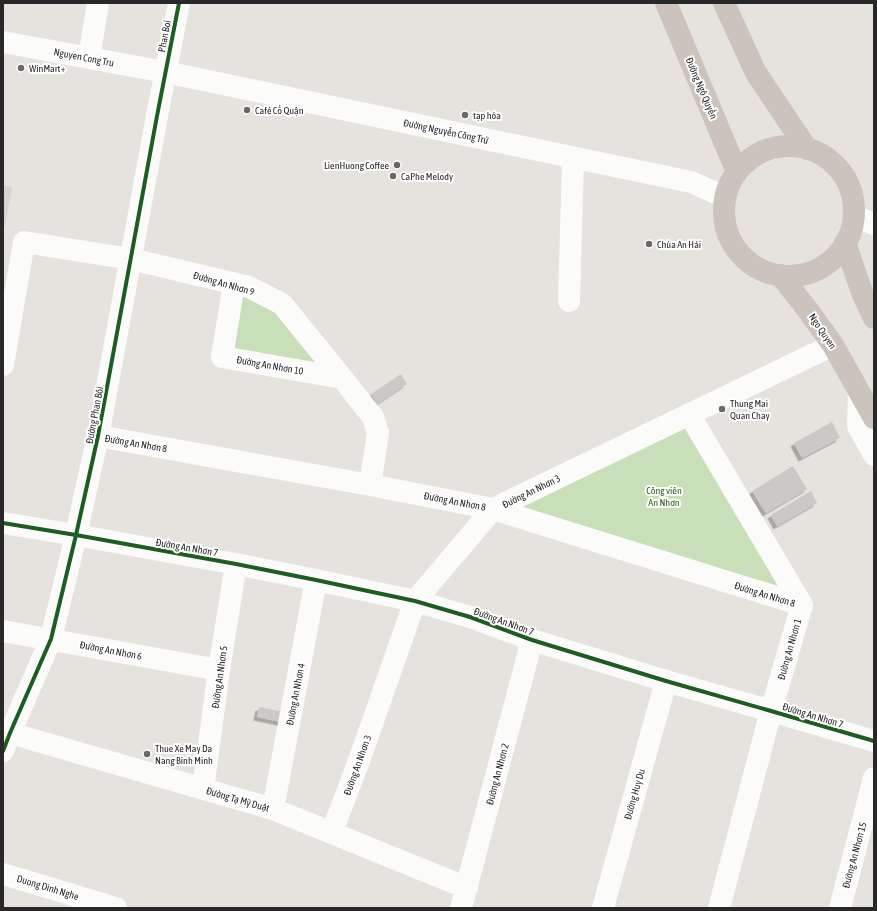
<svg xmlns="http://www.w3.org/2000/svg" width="877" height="911" viewBox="0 0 877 911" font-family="'Asap Condensed',sans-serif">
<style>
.industrial{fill:#d6d3d5}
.green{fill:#c9dfb9}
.building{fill:#cbc8c5;filter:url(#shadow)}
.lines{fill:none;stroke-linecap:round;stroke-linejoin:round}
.minor{stroke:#fbfbfa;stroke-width:22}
.highway{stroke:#ccc3bc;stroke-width:22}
.cycleway-casing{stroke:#fff;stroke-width:6}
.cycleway{stroke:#1b5e20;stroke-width:4}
.poi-dot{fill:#6a6968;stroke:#fff;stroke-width:1.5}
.labels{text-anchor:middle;stroke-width:4;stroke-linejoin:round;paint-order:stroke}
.street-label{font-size:10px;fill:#282828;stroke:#fff}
.poi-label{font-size:10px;fill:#282828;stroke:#fff;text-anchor:start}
.park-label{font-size:10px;fill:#2c5e1e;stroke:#fff}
</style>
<defs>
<filter id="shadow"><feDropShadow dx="-3.5" dy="3.5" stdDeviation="0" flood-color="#0004"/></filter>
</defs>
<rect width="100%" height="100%" fill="#e6e2de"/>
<!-- industrial -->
<path class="industrial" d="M 3,185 L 12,187 L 3,236 Z"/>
<!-- green -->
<path class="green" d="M 237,288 L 281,309 L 334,373 L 226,353 Z
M 688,425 L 785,591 L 511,506 Z"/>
<!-- building -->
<path class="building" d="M 401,374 L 407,384 L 377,404 L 371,394 Z
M 832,422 L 840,438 L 802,458 L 794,443 Z
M 793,466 L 807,489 L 766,513 L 752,491 Z
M 811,491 L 817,503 L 777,526 L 771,515 Z
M 259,707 L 288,713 L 286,723 L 257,717 Z"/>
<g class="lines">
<!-- minor -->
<path class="minor" d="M 3,42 L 165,72 L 691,182 L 725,197
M 89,58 L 98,3
M 854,216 L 874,224
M 234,284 L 222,357 L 342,378
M 569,301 L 573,158
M 3,365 L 24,242 L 131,259 L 249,287 L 282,304 L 342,378 L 373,417 L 378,433 L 370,485
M 859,390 L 858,426 L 874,455
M 689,414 L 802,605 L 771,711 L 719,908
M 98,436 L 370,485 L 493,509 L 802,605
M 3,523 L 76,535 L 236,564 L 316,580 L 415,601 L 470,617 L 532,640 L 666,681 L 771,711 L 874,741
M 3,631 L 219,670
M 3,731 L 273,809 L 467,888
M 3,751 L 10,733 L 51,639 L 76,535 L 98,436 L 157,116 L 179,3
M 203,789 L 219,670 L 236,564
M 273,809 L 316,580
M 332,832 L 360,758 L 415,601 L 493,509 L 833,345
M 3,874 L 116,908
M 461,908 L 532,640
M 603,908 L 666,681
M 840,908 L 874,778"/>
<!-- highway -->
<path class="highway" d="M 666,3 L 737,172
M 724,3 L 756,73 L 807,149
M724 211a65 65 0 1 1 130 0a65 65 0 1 1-130 0Z
M 845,243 L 863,295 L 874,318
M 780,275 L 807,309 L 833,345 L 874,418"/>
<defs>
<path id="cycleway" d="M 3,523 L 76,535 L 236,564 L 316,580 L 415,601 L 470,617 L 532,640 L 666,681 L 771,711 L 874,741
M 3,751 L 10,733 L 51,639 L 76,535 L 98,436 L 157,116 L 179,3"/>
</defs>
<!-- cycleway casing -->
<use href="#cycleway" class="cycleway-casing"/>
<!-- cycleway -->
<use href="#cycleway" class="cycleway"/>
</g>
<!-- markers -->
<g class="poi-dot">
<circle cx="21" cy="68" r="4"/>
<circle cx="247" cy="110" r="4"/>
<circle cx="465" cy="115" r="4"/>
<circle cx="397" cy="165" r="4"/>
<circle cx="393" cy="176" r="4"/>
<circle cx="649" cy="244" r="4"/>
<circle cx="722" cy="409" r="4"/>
<circle cx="147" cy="754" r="4"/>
</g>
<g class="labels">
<!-- street labels -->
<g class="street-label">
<text transform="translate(164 36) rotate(-79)" y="4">Phan Boi</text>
<text transform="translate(84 57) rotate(11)" y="4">Nguyen Cong Tru</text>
<text transform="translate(702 88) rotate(67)" y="4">Đường Ngô Quyền</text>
<text transform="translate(446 131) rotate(12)" y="4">Đường Nguyễn Công Trứ</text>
<text transform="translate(224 283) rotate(16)" y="4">Đường An Nhơn 9</text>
<text transform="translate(823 331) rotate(56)" y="4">Ngo Quyen</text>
<text transform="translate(270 365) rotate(10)" y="4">Đường An Nhơn 10</text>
<text transform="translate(94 415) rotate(-79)" y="4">Đường Phan Bôi</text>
<text transform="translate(136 443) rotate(10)" y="4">Đường An Nhơn 8</text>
<text transform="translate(531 491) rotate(-26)" y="4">Đường An Nhơn 3</text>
<text transform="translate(455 501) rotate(11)" y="4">Đường An Nhơn 8</text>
<text transform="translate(187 547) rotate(10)" y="4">Đường An Nhơn 7</text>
<text transform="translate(765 594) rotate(17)" y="4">Đường An Nhơn 8</text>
<text transform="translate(504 621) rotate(20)" y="4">Đường An Nhơn 7</text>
<text transform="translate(789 649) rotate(-74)" y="4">Đường An Nhơn 1</text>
<text transform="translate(111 650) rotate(11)" y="4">Đường An Nhơn 6</text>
<text transform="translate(219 677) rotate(-82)" y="4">Đường An Nhơn 5</text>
<text transform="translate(295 694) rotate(-79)" y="4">Đường An Nhơn 4</text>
<text transform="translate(813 715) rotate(17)" y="4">Đường An Nhơn 7</text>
<text transform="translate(357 765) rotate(-70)" y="4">Đường An Nhơn 3</text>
<text transform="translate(497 774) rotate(-75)" y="4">Đường An Nhơn 2</text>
<text transform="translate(634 794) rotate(-74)" y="4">Đường Huy Du</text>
<text transform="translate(238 799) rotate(16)" y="4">Đường Tạ Mỹ Duật</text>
<text transform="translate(854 855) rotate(-75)" y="4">Đường An Nhơn 15</text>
<text transform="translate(48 887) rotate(17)" y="4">Duong Dinh Nghe</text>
</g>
<!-- poi labels -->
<g class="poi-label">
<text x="29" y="72">WinMart+</text>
<text x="255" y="114">Café Cố Quận</text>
<text x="473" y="119">tạp hóa</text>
<text x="389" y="169" text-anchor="end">LienHuong Coffee</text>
<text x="401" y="180">CaPhe Melody</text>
<text x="657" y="248">Chùa An Hải</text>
<text x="730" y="407">Thung Mai<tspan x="730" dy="12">Quan Chay</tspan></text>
<text x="155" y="752">Thue Xe May Da<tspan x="155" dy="12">Nang Binh Minh</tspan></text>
</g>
<!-- park labels -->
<g class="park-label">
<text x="664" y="494">Công viên<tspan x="664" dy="12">An Nhơn</tspan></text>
</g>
</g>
<!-- border -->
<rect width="877" height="911" fill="none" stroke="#282828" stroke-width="8"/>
</svg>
